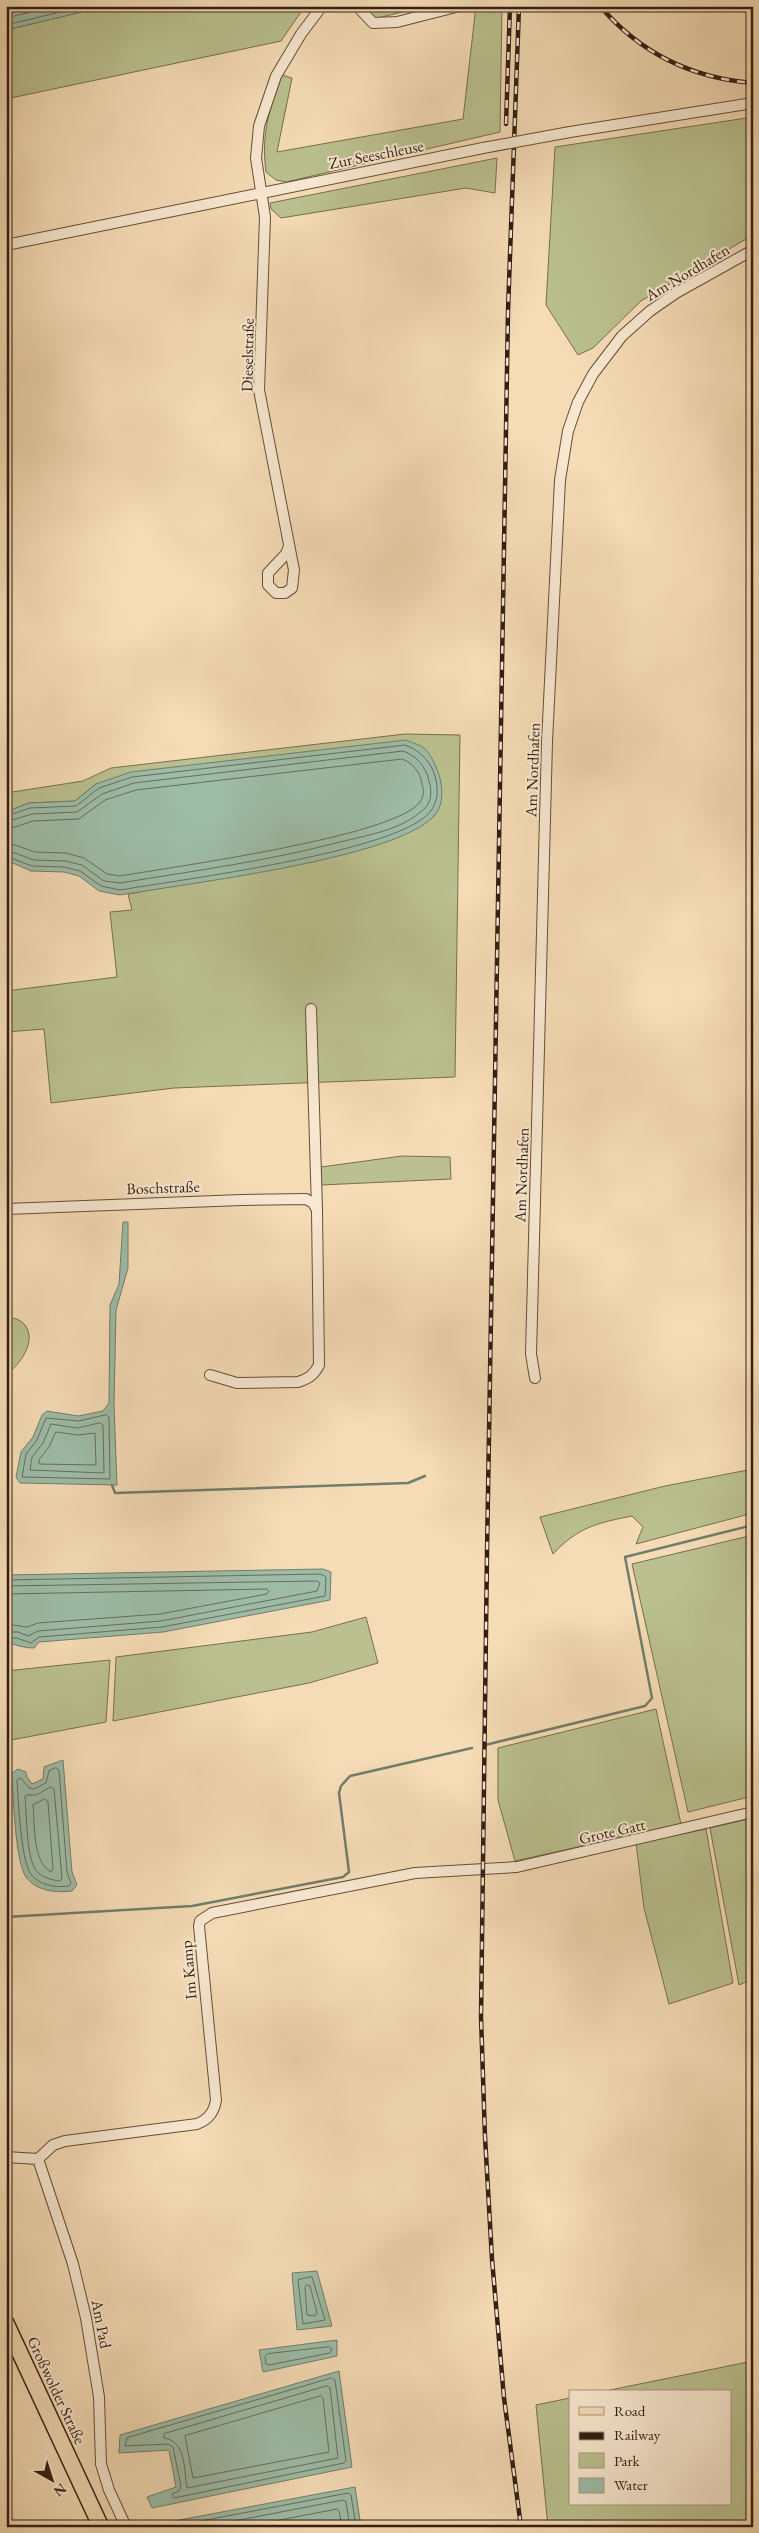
<svg xmlns="http://www.w3.org/2000/svg" width="759" height="2533" viewBox="0 0 759 2533" font-family="'EB Garamond',serif">
<style>
.green{fill:#bac08f;stroke:#776f51}
.water{fill:#9dbca8;stroke:#737d6c}
.lines{fill:none;stroke-linecap:round;stroke-linejoin:round}
.shore{stroke:#686d5e;stroke-width:1}
.stream{stroke:#737d6c;stroke-width:2.5}
.minor-casing{stroke:#644e3c;stroke-width:12}
.primary-casing{stroke:#341e13;stroke-width:18}
.minor{stroke:#f8e8d0;stroke-width:10}
.primary{stroke:#f5dcb6;stroke-width:15}
.rail-casing{stroke:#341e13;stroke-width:4.5}
.rail{stroke:#f8e8d0;stroke-width:2.5;stroke-dasharray:8;stroke-linecap:butt}
.minor-bridge-casing{stroke:#644e3c;stroke-width:12;stroke-linecap:butt}
.minor-bridge{stroke:#f8e8d0;stroke-width:10}
.labels{text-anchor:middle;stroke-width:4;stroke-linejoin:round;paint-order:stroke}
.street-label{font-size:16px;fill:#341e13;stroke:#f8e8d0}
</style>
<rect width="100%" height="100%" fill="#f5dcb6"/>
<filter id="stains"><feTurbulence type="fractalNoise" baseFrequency=".004" numOctaves="4"/><feColorMatrix values="0 0 0 0 .2 0 0 0 0 .09 0 0 0 0 .02 0 0 0 .5 -.17"/></filter>
<radialGradient id="worn" r=".72"><stop offset=".6" stop-color="#630" stop-opacity="0"/><stop offset="1" stop-color="#630" stop-opacity=".3"/></radialGradient>
<!-- green -->
<path class="green" d="M 107,6 L 305,6 L 281,41 L 6,99 L 6,30 Z
M 361,6 L 428,6 L 373,19 Z
M 476,6 L 502,6 L 500,132 L 286,182 L 276,180 L 266,172 C 261,133 269,111 282,75 L 292,78 L 277,152 L 463,119 Z
M 753,117 L 753,235 L 641,301 L 593,348 L 578,355 L 546,305 L 555,147 Z
M 497,158 L 495,193 L 466,188 L 281,218 L 271,209 L 270,203 Z
M 405,734 L 460,735 L 455,1077 L 174,1088 L 51,1103 L 44,1029 L 6,1032 L 6,991 L 117,977 L 110,912 L 132,910 L 128,894 L 316,861 L 343,853 L 96,784 L 75,801 L 29,803 L 6,812 L 6,793 L 83,781 L 111,768 Z
M 402,1156 L 450,1157 L 451,1179 L 321,1185 L 321,1167 Z
M 7,1316 C 12,1318 18,1319 22,1322 C 40,1337 20,1366 6,1374 L 6,1346 L 12,1336 L 6,1329 Z
M 753,1469 L 753,1513 L 636,1544 L 643,1527 L 632,1516 C 597,1523 578,1527 553,1554 L 540,1517 L 665,1486 Z
M 753,1535 L 753,1796 L 688,1812 L 632,1564 Z
M 366,1617 L 378,1663 L 309,1683 L 113,1721 L 116,1657 L 312,1632 Z
M 110,1660 L 106,1722 L 6,1741 L 6,1671 Z
M 656,1709 L 681,1824 L 515,1861 L 498,1800 L 498,1748 Z
M 753,1818 L 753,1979 L 739,1985 L 710,1828 Z
M 706,1829 L 733,1983 L 669,2004 L 644,1908 L 636,1843 Z
M 753,2361 L 753,2527 L 548,2527 L 536,2405 L 570,2398 L 570,2504 L 730,2504 L 730,2392 L 600,2392 Z"/>
<!-- water -->
<path class="water" d="M 6,6 L 107,6 L 6,30 Z
M 406,740 C 412,743 422,745 426,750 C 433,758 440,774 441,784 C 443,795 442,807 434,816 C 395,859 183,884 120,895 L 99,891 L 79,876 L 64,872 L 31,871 L 6,860 L 6,812 L 29,803 L 75,801 L 96,784 L 131,772 Z
M 123,1222 L 128,1222 L 128,1268 L 116,1310 L 114,1405 L 117,1485 L 20,1483 L 16,1477 L 21,1452 L 33,1437 L 42,1415 L 47,1411 L 78,1416 L 103,1411 L 109,1403 L 110,1305 L 119,1284 Z
M 323,1569 L 331,1572 L 330,1600 L 163,1632 L 39,1642 L 34,1648 C 25,1648 13,1645 6,1641 L 6,1575 Z
M 63,1760 L 72,1872 L 77,1885 L 72,1891 C 56,1893 36,1891 26,1877 C 15,1862 13,1793 12,1773 L 18,1769 L 26,1772 L 27,1777 L 32,1784 L 43,1779 L 44,1767 Z
M 317,2271 L 332,2326 L 297,2330 L 292,2273 Z
M 337,2340 L 337,2356 L 263,2372 L 259,2350 Z
M 339,2371 L 352,2467 L 152,2508 L 147,2497 L 176,2487 L 169,2450 L 119,2453 L 120,2435 Z
M 355,2487 L 361,2527 L 159,2527 L 158,2524 Z"/>
<g class="lines">
<!-- shore -->
<path class="shore" d="M 6,18 L 57,6
M 6,25 L 85,6
M 6,816 L 30,808 L 76,806 L 99,788 L 132,777 L 405,745 C 421,751 432,762 436,780 C 438,791 438,802 430,812 C 398,852 178,880 120,890 L 101,886 L 80,871 L 64,867 L 32,866 L 6,856
M 6,822 L 32,814 L 77,812 L 102,794 L 134,783 L 403,751 C 417,756 426,767 429,781 C 432,790 432,802 424,809 C 402,830 368,835 340,842 C 268,861 193,871 120,883 L 104,881 L 82,865 L 65,861 L 34,860 L 6,850
M 6,830 L 33,821 L 79,819 L 105,800 L 136,790 L 402,759 C 413,763 420,772 422,784 C 424,790 424,796 420,802 C 394,837 171,867 120,876 L 107,874 L 84,858 L 66,853 L 35,852 L 6,842
M 106,1415 L 109,1417 L 110,1479 L 22,1477 L 26,1454 L 37,1440 L 46,1418 L 78,1421 Z
M 100,1423 L 103,1425 L 104,1473 L 30,1470 L 32,1457 L 43,1443 L 51,1424 L 77,1428 Z
M 56,1432 L 77,1435 L 95,1433 L 96,1465 L 39,1464 L 39,1460 L 49,1447 Z
M 6,1580 L 321,1574 L 326,1577 L 325,1596 L 162,1627 L 39,1637 L 31,1643 L 17,1638 L 6,1638
M 6,1586 L 317,1581 L 320,1583 L 317,1591 L 161,1621 L 38,1631 L 28,1636 L 18,1632 L 6,1632
M 6,1594 L 267,1589 L 269,1591 L 267,1594 L 160,1614 L 38,1623 L 27,1627 L 6,1624
M 56,1768 L 59,1770 L 67,1872 L 71,1883 L 69,1886 C 55,1888 38,1885 30,1873 C 21,1858 18,1799 17,1780 L 21,1778 L 29,1788 L 34,1789 L 46,1783 L 49,1771 Z
M 51,1787 L 54,1789 L 62,1878 L 60,1881 C 51,1880 40,1877 35,1869 C 26,1853 27,1816 25,1797 L 26,1795 L 36,1795 Z
M 45,1799 L 48,1802 L 53,1869 L 51,1872 C 32,1861 35,1825 33,1805 Z
M 312,2277 L 325,2320 L 303,2324 L 298,2280 Z
M 307,2285 L 310,2286 L 317,2313 L 315,2316 L 307,2315 L 305,2287 Z
M 329,2347 L 332,2349 L 330,2353 L 269,2365 L 266,2364 L 265,2357 L 267,2354 Z
M 332,2378 L 335,2380 L 346,2461 L 344,2463 L 174,2498 L 172,2494 L 179,2491 L 181,2486 L 173,2447 L 168,2444 L 125,2446 L 127,2438 Z
M 327,2386 L 330,2388 L 338,2458 L 187,2488 C 184,2470 186,2441 164,2438 L 164,2434 Z
M 321,2396 L 323,2398 L 329,2452 L 193,2478 L 185,2436 Z
M 169,2527 L 348,2493 L 351,2495 L 356,2527
M 203,2527 L 343,2500 L 346,2502 L 350,2527
M 243,2527 L 337,2509 L 339,2511 L 342,2527"/>
<!-- stream -->
<path class="stream" d="M 112,1485 L 115,1493 L 408,1483 L 425,1476
M 485,1745 L 645,1706 L 652,1698 L 625,1557 L 753,1525
M 6,1917 L 192,1906 L 343,1877 L 349,1872 L 339,1793 L 341,1786 L 350,1776 L 472,1748"/>
<defs>
<path id="minor" d="M 357,6 L 373,23 L 397,22 L 460,6
M 570,132 L 753,103
M 6,245 L 483,148
M 289,546 L 286,554 L 268,573 L 268,585 L 276,593 L 285,593 L 292,588 L 294,570 L 259,390 L 265,217 L 256,158 L 259,126 L 276,76 L 301,34 L 322,6
M 311,1009 L 317,1209
M 6,1209 L 242,1200 L 306,1199 L 313,1203 L 317,1210 L 319,1365 C 314,1375 308,1379 298,1382 L 237,1383 L 210,1375
M 535,1378 L 531,1354 L 547,742 L 560,480 L 568,431 L 578,402 L 593,374 L 622,336 L 650,311 L 676,293 L 753,250
M 6,2157 L 38,2159
M 38,2159 L 53,2145 L 65,2141 L 197,2124 C 209,2119 214,2112 216,2100 L 199,1926 L 200,1921 L 212,1913 L 415,1873 L 517,1867 L 753,1812
M 38,2159 L 73,2264 L 86,2318 L 99,2397 L 101,2464 L 109,2490 L 126,2527"/>
<path id="primary" d="M 6,2323 L 101,2527"/>
</defs>
<!-- minor casing -->
<use href="#minor" class="minor-casing"/>
<!-- primary casing -->
<use href="#primary" class="primary-casing"/>
<!-- minor -->
<use href="#minor" class="minor"/>
<!-- primary -->
<use href="#primary" class="primary"/>
<defs>
<path id="rail" d="M 519,6 L 508,311 L 487,1553 L 481,2017 L 485,2137 L 492,2259 L 504,2398 L 521,2527
M 600,6 C 640,53 691,78 753,83
M 506,124 L 510,6"/>
</defs>
<!-- rail casing -->
<use href="#rail" class="rail-casing"/>
<!-- rail -->
<use href="#rail" class="rail"/>
<defs>
<path id="minor-bridge" d="M 483,148 L 570,132"/>
</defs>
<!-- minor-bridge casing -->
<use href="#minor-bridge" class="minor-bridge-casing"/>
<!-- minor-bridge -->
<use href="#minor-bridge" class="minor-bridge"/>
</g>
<g class="labels">
<!-- street labels -->
<g class="street-label">
<text transform="translate(376 154) rotate(-11)" y="6">Zur Seeschleuse</text>
<text transform="translate(687 272) rotate(-31)" y="6">Am Nordhafen</text>
<text transform="translate(247 355) rotate(-89)" y="6">Dieselstraße</text>
<text transform="translate(532 770) rotate(-88)" y="6">Am Nordhafen</text>
<text transform="translate(521 1175) rotate(-88)" y="6">Am Nordhafen</text>
<text transform="translate(163 1187) rotate(-2)" y="6">Boschstraße</text>
<text transform="translate(612 1831) rotate(-13)" y="6">Grote Gatt</text>
<text transform="translate(188 1970) rotate(-95)" y="6">Im Kamp</text>
<text transform="translate(102 2324) rotate(79)" y="6">Am Pad</text>
<text transform="translate(57 2390) rotate(65)" y="6">Großwolder Straße</text>
</g>
</g>
<!-- margin -->
<rect width="759" height="2533" fill="none" stroke="#f5dcb6" stroke-width="25"/>
<rect x="8" y="8" width="744" height="2518" fill="none" stroke="#341e13" stroke-width="2.5"/>
<rect x="12" y="12" width="734" height="2508" fill="none" stroke="#341e13"/>
<!-- legend -->
<rect x="569" y="2390" width="162" height="115" fill="#f8e8d0" stroke="#aa9784"/>
<rect x="579" y="2407" width="25" height="8" fill="#f5dcb6" stroke="#aa9784"/>
<text x="614" y="2416" font-size="15" fill="#341e13">Road</text>
<rect x="579" y="2432" width="25" height="8" fill="#341e13" stroke="#aa9784"/>
<text x="614" y="2440" font-size="15" fill="#341e13">Railway</text>
<rect x="579" y="2453" width="25" height="15" fill="#bac08f" stroke="#aa9784"/>
<text x="614" y="2466" font-size="15" fill="#341e13">Park</text>
<rect x="579" y="2478" width="25" height="15" fill="#9dbca8" stroke="#aa9784"/>
<text x="614" y="2490" font-size="15" fill="#341e13">Water</text>
<!-- north arrow -->
<g transform="translate(52 2480) rotate(141)" stroke="#f8e8d0" stroke-width="4" paint-order="stroke">
<path d="M0-4L9 19L0 12L-9 19Z" fill="#341e13"/>
<text y="-8" font-size="14" font-weight="bold" text-anchor="middle" fill="#341e13">N</text>
</g>
<rect width="100%" height="100%" filter="url(#stains)"/>
<rect width="100%" height="100%" fill="url(#worn)"/>
</svg>
